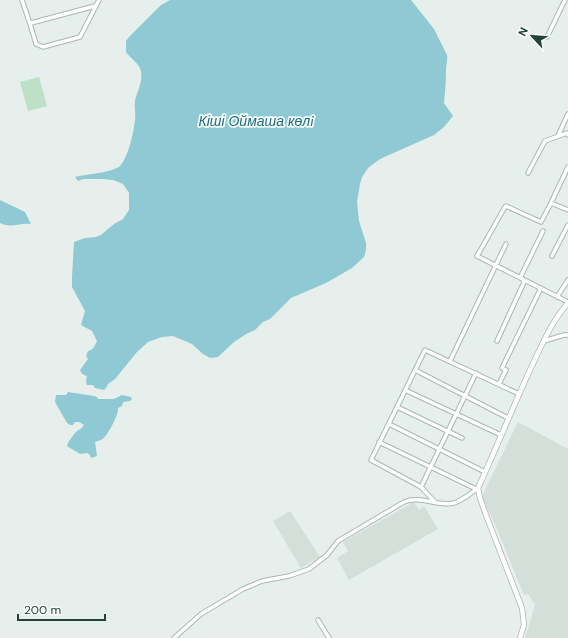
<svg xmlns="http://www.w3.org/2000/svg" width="568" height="638" viewBox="0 0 568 638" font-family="'DM Sans',sans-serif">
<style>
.built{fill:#d4dfda}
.green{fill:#bfe0c8}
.water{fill:#8ec9d4}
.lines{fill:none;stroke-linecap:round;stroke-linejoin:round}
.minor-casing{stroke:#a8b8b2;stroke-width:5.5}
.tertiary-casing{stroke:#a8b8b2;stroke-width:6}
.minor{stroke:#fff;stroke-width:3.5}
.tertiary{stroke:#fff;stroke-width:4.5}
.labels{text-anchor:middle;stroke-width:3.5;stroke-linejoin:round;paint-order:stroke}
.water-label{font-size:14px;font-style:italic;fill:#1c6f80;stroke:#f7fbf9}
</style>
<rect width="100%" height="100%" fill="#e6efeb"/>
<!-- built -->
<path class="built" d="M 518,422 L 568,449 L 568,638 L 525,638 L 535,605 L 528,594 L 524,595 L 497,529 L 483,499 L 483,494 Z
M 414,502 L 419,510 L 424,506 L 438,529 L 349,580 L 337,558 L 348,551 L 343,542 Z
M 290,511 L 320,557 L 301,568 L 273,521 Z"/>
<!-- green -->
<path class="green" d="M 39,77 L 47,106 L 28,111 L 20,82 Z"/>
<!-- water -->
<path class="water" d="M 170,0 L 411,0 L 434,29 L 447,55 C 448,60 446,65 446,71 C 446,82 445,92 444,103 L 453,116 L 444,127 L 434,135 L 380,159 L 368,168 L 362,177 L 360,184 L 357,202 L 359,221 L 366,243 L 366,250 L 364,257 L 352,268 L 326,283 L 291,298 L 270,319 L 263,322 L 255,330 L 248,333 L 234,342 L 218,357 L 210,358 L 203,354 L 192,344 L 173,336 L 162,337 L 148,342 L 137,352 L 115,379 L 108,384 L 106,388 L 104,390 L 95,388 L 93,385 L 87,385 L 86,381 L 87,376 L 82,374 L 80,370 L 88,359 L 86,356 L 88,351 C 93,350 95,346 97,341 L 92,331 L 81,325 L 85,311 L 72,287 L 72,277 L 74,242 L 85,238 L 96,237 L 101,235 L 114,224 L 123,219 L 129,210 L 129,193 L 123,184 L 113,180 L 103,179 L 83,179 L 78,181 L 75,177 C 86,174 112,173 120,166 C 128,158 134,131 135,120 C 136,113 134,107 135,101 C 137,91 143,83 141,71 C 139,63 131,59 126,52 L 126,41 L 129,37 L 161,5 Z
M 0,200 L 25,212 L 31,224 C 18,222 13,229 0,223 Z
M 68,392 L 94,396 L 97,397 L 98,399 L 114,399 L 122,395 L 131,397 L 132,399 L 130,401 L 123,402 L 122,406 L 118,408 C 119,414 107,438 101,440 C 99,441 97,441 95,442 L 97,456 L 91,458 L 90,455 L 87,453 L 80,454 L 67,446 C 68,442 73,435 76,432 C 79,429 81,430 84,425 L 79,422 L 75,422 L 73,425 L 70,425 L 67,423 L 55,402 L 56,395 L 66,395 Z"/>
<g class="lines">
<defs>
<path id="minor" d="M 22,0 C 27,15 32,29 36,44 L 43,47 L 80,37 L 99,0
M 31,23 L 95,6
M 547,37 L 565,0
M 558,136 L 568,114
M 568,167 L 551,203 L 568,210
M 528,173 L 545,141 L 567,133 L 568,135
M 551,203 L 541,222 L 506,206 L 505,207 L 477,256 L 568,302
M 552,256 L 568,225
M 520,278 L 543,231
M 557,297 L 568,280
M 497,341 L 525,280
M 544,341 L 564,335 L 568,335
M 450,361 L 506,244
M 415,370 L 508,418
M 499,384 L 506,370 L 502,368 L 541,288
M 405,390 L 501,435
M 397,407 L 462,438
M 389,424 L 485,472
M 379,442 L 476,489
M 421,487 L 476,373
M 434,501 L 421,487 L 371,460 L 425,350 L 519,394
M 318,620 L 329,638
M 174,638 L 201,614 L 243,589 L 262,581 L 289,576 L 309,569 L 327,555 L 338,541 L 404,502 C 421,495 437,507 454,503 C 463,500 471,493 478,488"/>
<path id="tertiary" d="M 520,638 L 524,625 L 522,608 L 486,515 L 480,498 L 478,488 C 496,449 512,409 530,370 C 541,347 551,322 568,303"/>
</defs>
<!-- minor casing -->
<use href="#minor" class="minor-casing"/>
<!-- tertiary casing -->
<use href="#tertiary" class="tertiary-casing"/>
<!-- minor -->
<use href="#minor" class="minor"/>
<!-- tertiary -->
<use href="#tertiary" class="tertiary"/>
</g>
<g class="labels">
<!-- water labels -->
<g class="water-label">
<text x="256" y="126">Кіші Оймаша көлi</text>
</g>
</g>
<!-- north arrow -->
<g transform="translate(532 36) rotate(296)" stroke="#f7fbf9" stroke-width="3" paint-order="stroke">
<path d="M0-3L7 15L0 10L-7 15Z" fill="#24423a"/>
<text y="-6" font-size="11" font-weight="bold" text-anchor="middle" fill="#24423a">N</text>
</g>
<!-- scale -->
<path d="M18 614v6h87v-6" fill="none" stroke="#24423a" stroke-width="2"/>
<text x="24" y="614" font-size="12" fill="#24423a" stroke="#f7fbf9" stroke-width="3" paint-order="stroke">200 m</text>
</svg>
